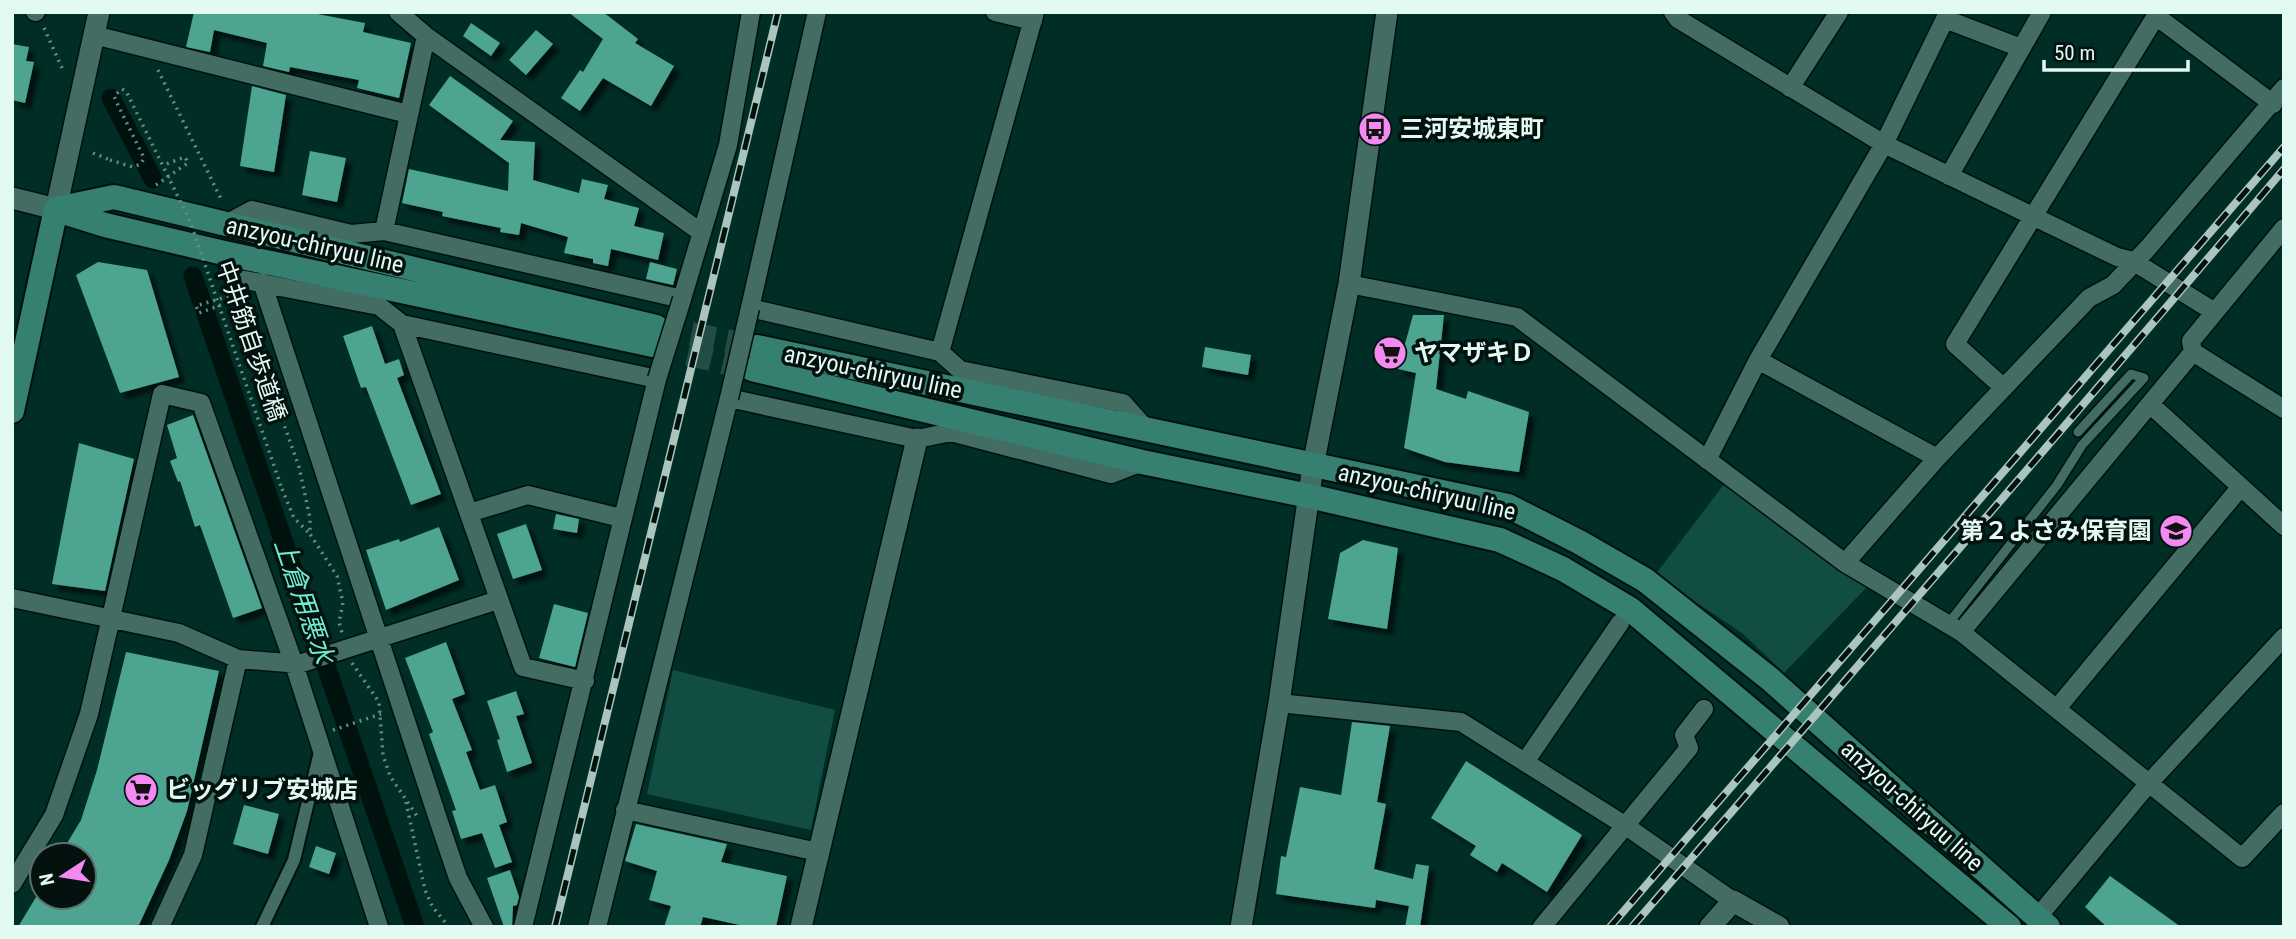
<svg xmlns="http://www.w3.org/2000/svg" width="2296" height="939" viewBox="0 0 2296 939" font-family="'Roboto Condensed','Noto Sans JP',sans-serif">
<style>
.green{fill:#114d42}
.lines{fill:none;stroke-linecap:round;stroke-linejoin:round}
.canal{stroke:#00120d;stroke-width:19}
.building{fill:#4ea491;filter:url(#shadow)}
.secondary-tunnel{stroke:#224c44;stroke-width:24;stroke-dasharray:24 12;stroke-linecap:butt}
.service-casing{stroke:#00120e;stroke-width:12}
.pedestrian-casing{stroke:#00120e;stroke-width:16}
.minor-casing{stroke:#00120e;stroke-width:21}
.tertiary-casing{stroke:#00120e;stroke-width:24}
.secondary-casing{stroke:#00120e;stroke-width:28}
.path{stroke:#688b84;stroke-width:3.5;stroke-dasharray:2 5;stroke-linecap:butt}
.service{stroke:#436d63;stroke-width:9}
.pedestrian{stroke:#436d63;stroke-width:12}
.minor{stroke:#436d63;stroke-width:18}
.tertiary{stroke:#436d63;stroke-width:21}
.secondary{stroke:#368071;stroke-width:24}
.rail-casing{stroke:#a9c5be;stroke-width:8}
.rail{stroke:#03120e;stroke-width:5;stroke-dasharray:16;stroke-linecap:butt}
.minor-bridge-casing{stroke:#00120e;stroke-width:21;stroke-linecap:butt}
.path-bridge{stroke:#688b84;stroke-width:3.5;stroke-dasharray:2 5;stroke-linecap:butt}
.minor-bridge{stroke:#436d63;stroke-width:18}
.labels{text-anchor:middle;stroke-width:7;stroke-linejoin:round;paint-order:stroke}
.poi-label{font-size:24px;font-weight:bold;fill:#e3faf3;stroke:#03120e;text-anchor:start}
.street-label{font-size:24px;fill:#e3faf3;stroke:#03120e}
.water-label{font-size:26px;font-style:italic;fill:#6fecd1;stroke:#03120e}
</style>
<defs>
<filter id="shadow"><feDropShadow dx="6" dy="6" stdDeviation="2" flood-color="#0009"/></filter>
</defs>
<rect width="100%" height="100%" fill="#002d25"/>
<!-- green -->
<path class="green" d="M 1725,483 L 1868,586 L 1784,673 L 1742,633 L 1655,575 Z
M 673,670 L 835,710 L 811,830 L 647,794 Z"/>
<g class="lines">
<!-- canal -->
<path class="canal" d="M 111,98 L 153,179
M 193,276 L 415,927"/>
</g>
<!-- building -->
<path class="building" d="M 194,12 L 307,12 L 365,23 L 363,32 L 411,43 L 399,98 L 357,88 L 359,80 L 290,67 L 289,72 L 263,66 L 267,43 L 214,30 L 210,52 L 186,47 Z
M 568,12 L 603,12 L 638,39 L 635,43 L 674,66 L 651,106 L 603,78 L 580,111 L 561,98 L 580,70 L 583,72 L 603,39 Z
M 471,23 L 500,43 L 491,56 L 463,36 Z
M 536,30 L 553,44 L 526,75 L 509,60 Z
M 12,44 L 29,47 L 26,61 L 34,62 L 25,103 L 12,100 Z
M 450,76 L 513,121 L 500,140 L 535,142 L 533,180 L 579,193 L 582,179 L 608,185 L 604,199 L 639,208 L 634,226 L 664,233 L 658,260 L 611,249 L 608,266 L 593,263 L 593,259 L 564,253 L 568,237 L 521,223 L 519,235 L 500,232 L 501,228 L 442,216 L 443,212 L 402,203 L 409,169 L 508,191 L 509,163 L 429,105 Z
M 252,86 L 286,95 L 274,172 L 240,166 Z
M 310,151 L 346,158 L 337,202 L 302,195 Z
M 98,262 L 147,270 L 179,377 L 120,393 L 76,275 Z
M 650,262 L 677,269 L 673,285 L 646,279 Z
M 1413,315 L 1444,315 L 1436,389 L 1466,399 L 1468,391 L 1529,412 L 1519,472 L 1445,462 L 1404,448 L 1416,373 L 1398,369 Z
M 372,326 L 385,364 L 399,359 L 404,375 L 397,378 L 441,494 L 411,505 L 366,387 L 361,388 L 343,336 Z
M 1205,347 L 1251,355 L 1248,375 L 1202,367 Z
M 193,415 L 262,608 L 233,618 L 200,525 L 195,527 L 180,481 L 178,482 L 170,461 L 177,458 L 167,425 Z
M 79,443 L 134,459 L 105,591 L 52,584 Z
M 556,514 L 579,519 L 577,533 L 553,529 Z
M 526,524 L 542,570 L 513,579 L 497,534 Z
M 439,527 L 459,580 L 386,610 L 366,550 L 399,539 L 400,542 Z
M 1363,540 L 1398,548 L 1387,629 L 1328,619 L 1340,553 Z
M 554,604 L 588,613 L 575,667 L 539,658 Z
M 446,642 L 465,694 L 452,699 L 472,750 L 466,752 L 480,790 L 495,785 L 507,822 L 499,825 L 512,862 L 495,868 L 482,833 L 461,839 L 452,811 L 456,810 L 429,734 L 433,732 L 405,658 Z
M 126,652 L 219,671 L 187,811 L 169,860 L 138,927 L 18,927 L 36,897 L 84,897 L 84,855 L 60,855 L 81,820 L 97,770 Z
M 516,691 L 524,714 L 516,716 L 532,763 L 507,772 L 497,740 L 500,739 L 487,701 Z
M 1352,722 L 1390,726 L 1377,802 L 1386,804 L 1374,869 L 1413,879 L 1416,864 L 1429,866 L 1420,927 L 1405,927 L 1409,906 L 1376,900 L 1375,908 L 1276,894 L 1281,856 L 1286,857 L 1300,787 L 1341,795 Z
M 1466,761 L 1582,835 L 1547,892 L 1502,863 L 1497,872 L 1470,855 L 1476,846 L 1431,818 Z
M 244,805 L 279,814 L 268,854 L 233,844 Z
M 636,824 L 727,844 L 721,862 L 787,876 L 776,927 L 749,927 L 703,917 L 700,927 L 664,927 L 671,906 L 649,900 L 657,871 L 625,861 Z
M 316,846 L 336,853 L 329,874 L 309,867 Z
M 510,870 L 519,897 L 517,905 L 513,906 L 512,927 L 504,927 L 487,878 Z
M 2110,876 L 2181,927 L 2107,927 L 2085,907 Z"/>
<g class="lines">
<!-- secondary-tunnel -->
<path class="secondary-tunnel" d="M 656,327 L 757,347
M 653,345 L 752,369"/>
<defs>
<path id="service" d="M 1948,624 L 2057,485 L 2082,445 L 2144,378 L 2131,374 L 2078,432"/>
<path id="pedestrian" d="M 262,927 L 294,860 L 320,752"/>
<path id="minor" d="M 35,12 L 36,12
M 398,12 L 426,36 L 702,233
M 817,12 L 750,308 L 940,352 L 960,370 L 1123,403 L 1147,430
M 995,12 L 1033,21
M 1673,12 L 1678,19 L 1884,144 L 2117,257 L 2133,261 L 2213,311
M 94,35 L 408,114
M 1790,88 L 1839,12
M 1949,176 L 2042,12
M 226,224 L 252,210 L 351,234 L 384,231 L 682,299 L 728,145 L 751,12
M 384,231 L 426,36
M 224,253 L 230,273 L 240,279 L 379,306 L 402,324 L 657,379 L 523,927
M 262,282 L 439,822 L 458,878 L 484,927
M 1349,284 L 1517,317 L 1845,563 L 1961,632 L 2242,858 L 2284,813
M 402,324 L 523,667 L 585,681
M 940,352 L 1035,12
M 2193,352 L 2284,409
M 1758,360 L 1937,458
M 2004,388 L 1955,344 L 2156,16 L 2273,104
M 2151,405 L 2284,526
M 1707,460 L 1758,360 L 1884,144 L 1945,19 L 2021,48
M 469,513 L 528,495 L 621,518
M 1845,563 L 1937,458 L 2089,298 L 2113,285 L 2147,249 L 2284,88
M 12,598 L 179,633 L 238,659 L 299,664 L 498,600
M 1961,632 L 2193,352 L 2191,341 L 2284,228
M 1279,703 L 1461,722 L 1626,826 L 1733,901
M 2058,707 L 2239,489
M 1525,762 L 1620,623
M 625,810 L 818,852
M 12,884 L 54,815 L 89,714 L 162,394 L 201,403 L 294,664 L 379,927
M 2037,918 L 2149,783 L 2284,637
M 160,927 L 193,855 L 238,659
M 597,927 L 729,398 L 917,439 L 951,432 L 1111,474 L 1142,462
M 1542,927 L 1689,748 L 1684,735 L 1704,709"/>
<path id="tertiary" d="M 12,198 L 56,209 L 99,12
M 801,927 L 917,439
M 1241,927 L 1279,703 L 1313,466 L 1349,284 L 1387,12
M 1710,927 L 1733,901 L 1779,927"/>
<path id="secondary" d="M 56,209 L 114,197 L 656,327
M 57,210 L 105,225 L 224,253 L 653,345
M 757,347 L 1508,506 L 1579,542 L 1645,580 L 1770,679 L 2048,927
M 752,369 L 1142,462 L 1309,496 L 1500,540 L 1563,569 L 1630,609 L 2009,927
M 12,411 L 56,209"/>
</defs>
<!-- service casing -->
<use href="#service" class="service-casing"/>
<!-- pedestrian casing -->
<use href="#pedestrian" class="pedestrian-casing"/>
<!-- minor casing -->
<use href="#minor" class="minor-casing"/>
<!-- tertiary casing -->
<use href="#tertiary" class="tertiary-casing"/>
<!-- secondary casing -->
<use href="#secondary" class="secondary-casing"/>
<!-- path -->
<path class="path" d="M 44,28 L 62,68
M 158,70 L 222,201
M 93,153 L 110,160
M 156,185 L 188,163 L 185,157 L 164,165
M 242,297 L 251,312
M 221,305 L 199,313 L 196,306 L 232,295
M 253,319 L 266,374 L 299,467 L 310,518 L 310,534 L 337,576 L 343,603 L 339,622 L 342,633
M 282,489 L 294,518 L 309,533
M 352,663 L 379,702 L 383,755 L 390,776 L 417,816
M 333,730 L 381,714
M 406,802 L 425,890 L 432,906 L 449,927"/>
<!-- service -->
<use href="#service" class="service"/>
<!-- pedestrian -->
<use href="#pedestrian" class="pedestrian"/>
<!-- minor -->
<use href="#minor" class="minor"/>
<!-- tertiary -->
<use href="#tertiary" class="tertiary"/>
<!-- secondary -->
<use href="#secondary" class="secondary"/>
<defs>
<path id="rail" d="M 555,927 L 778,12
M 1610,927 L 2284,147
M 1632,927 C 1850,675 2069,423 2284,169"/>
</defs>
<!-- rail casing -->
<use href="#rail" class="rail-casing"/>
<!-- rail -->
<use href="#rail" class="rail"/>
<defs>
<path id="minor-bridge" d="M 657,379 L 682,299
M 729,398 L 750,308"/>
</defs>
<!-- minor-bridge casing -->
<use href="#minor-bridge" class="minor-bridge-casing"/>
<!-- path-bridge -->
<path class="path-bridge" d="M 110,160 L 133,167 L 141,164 L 144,158 L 116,101 L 114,96 L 122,89 L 126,91 L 190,221 L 282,489"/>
<!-- minor-bridge -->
<use href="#minor-bridge" class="minor-bridge"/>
</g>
<!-- icons -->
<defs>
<symbol id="bus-disc" viewBox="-11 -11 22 22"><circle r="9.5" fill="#f38af2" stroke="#03120e"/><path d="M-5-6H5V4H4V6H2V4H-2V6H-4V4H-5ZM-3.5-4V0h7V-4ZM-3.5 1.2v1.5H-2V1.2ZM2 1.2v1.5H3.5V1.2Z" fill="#111"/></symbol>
<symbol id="supermarket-disc" viewBox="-11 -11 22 22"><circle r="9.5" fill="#f38af2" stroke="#03120e"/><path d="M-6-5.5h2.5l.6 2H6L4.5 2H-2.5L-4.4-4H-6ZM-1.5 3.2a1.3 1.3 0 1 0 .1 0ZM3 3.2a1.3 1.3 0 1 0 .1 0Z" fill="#111"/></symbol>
<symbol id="school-disc" viewBox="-11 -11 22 22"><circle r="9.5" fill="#f38af2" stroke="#03120e"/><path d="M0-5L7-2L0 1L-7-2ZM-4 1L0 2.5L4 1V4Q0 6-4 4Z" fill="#111"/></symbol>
</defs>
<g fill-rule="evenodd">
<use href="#bus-disc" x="1356" y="110" width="38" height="38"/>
<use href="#supermarket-disc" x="1371" y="334" width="38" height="38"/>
<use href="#school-disc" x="2157" y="512" width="38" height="38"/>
<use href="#supermarket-disc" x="122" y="771" width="38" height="38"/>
</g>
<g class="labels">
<!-- poi labels -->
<g class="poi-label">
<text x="1400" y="137">三河安城東町</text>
<text x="1414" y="361">ヤマザキＤ</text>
<text x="2152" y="539" text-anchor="end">第２よさみ保育園</text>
<text x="166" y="798">ビッグリブ安城店</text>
</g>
<!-- street labels -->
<g class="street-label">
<text transform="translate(315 245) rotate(13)" y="8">anzyou-chiryuu line</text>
<text transform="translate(251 341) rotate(71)" y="8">中井筋自歩道橋</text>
<text transform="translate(873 372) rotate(12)" y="8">anzyou-chiryuu line</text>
<text transform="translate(1427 492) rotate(13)" y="8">anzyou-chiryuu line</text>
<text transform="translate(1912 806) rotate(42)" y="8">anzyou-chiryuu line</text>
</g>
<!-- water labels -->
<g class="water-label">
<text transform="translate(304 601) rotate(71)" y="9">上倉用悪水</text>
</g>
</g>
<!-- border -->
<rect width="2296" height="939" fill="none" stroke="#e3faf3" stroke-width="28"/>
<!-- north arrow -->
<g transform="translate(63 876) rotate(258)"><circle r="33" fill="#03120e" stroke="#5d6f6a" stroke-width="2"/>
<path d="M0-5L12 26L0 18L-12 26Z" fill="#f38af2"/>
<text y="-10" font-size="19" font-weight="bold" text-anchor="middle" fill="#e3faf3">N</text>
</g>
<!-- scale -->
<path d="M2044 60v10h144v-10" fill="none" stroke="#e3faf3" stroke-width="3.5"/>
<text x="2054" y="60" font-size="21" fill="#e3faf3" stroke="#03120e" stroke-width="5" paint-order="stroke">50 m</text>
</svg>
